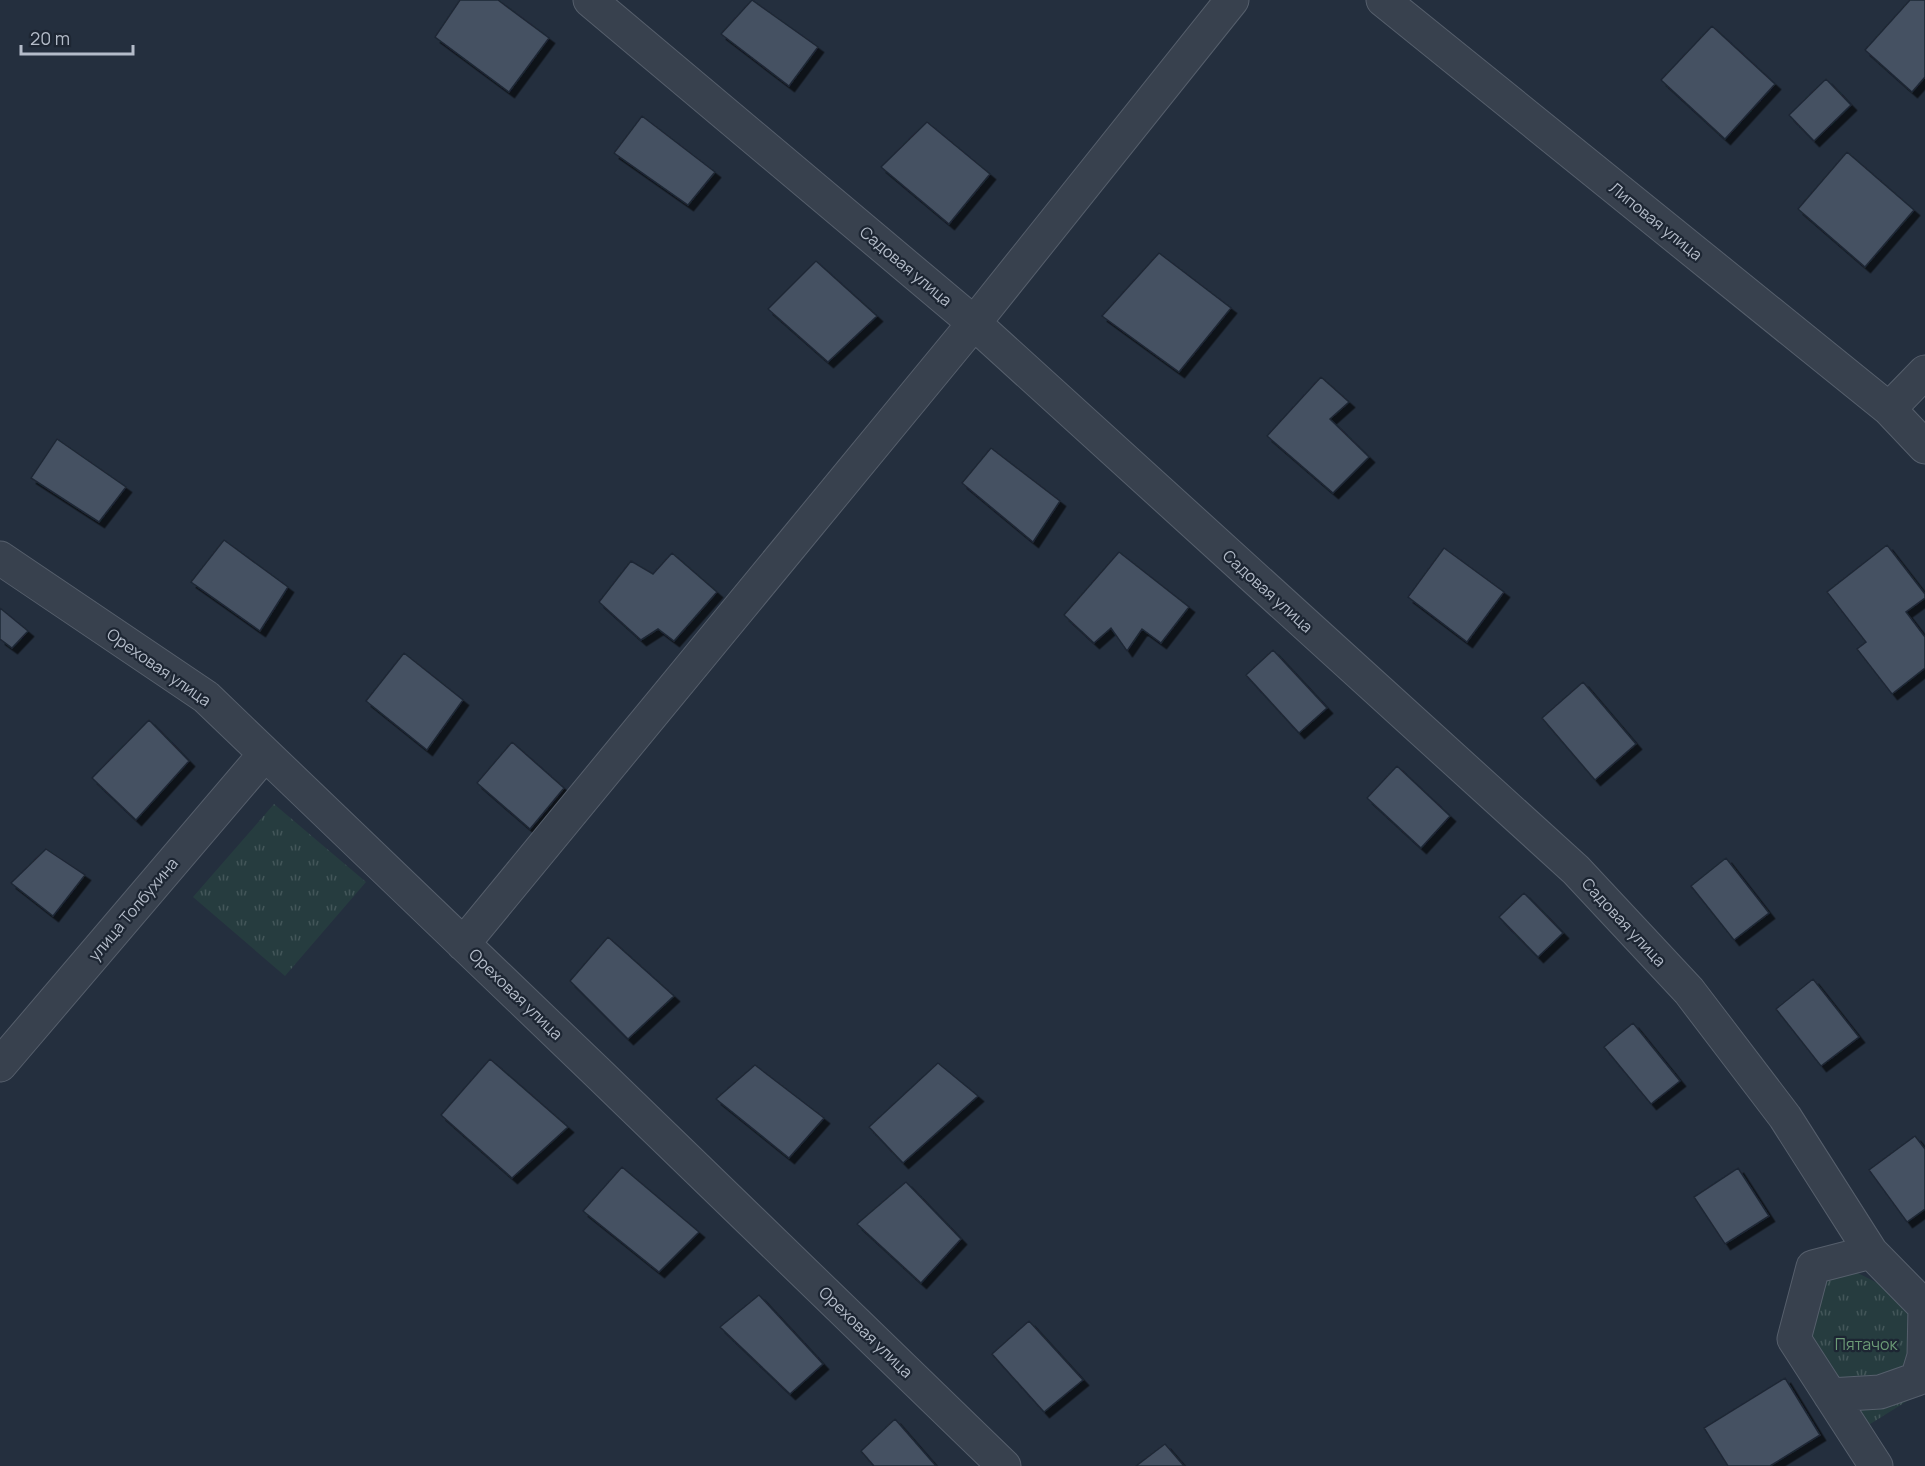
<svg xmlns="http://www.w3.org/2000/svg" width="1925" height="1466" viewBox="0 0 1925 1466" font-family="Manrope,sans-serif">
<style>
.park{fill:url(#park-tufts)}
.building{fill:#455162;stroke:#1f2835;stroke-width:1.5;filter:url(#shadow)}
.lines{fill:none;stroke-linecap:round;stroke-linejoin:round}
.minor-casing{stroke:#565f6c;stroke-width:35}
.minor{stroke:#38414e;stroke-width:33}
.labels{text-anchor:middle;stroke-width:4.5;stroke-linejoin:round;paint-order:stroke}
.street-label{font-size:16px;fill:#b4bcc9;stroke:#1d2633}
.park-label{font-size:16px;fill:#6b9a76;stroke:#1d2633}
</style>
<defs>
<pattern id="park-tufts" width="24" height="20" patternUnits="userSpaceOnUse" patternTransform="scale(1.5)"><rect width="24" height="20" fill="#263c3f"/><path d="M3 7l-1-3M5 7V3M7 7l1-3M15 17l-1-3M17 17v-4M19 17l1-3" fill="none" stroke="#435659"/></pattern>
<filter id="shadow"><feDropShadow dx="5.5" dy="5.5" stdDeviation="0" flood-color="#0009"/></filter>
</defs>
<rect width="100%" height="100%" fill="#242f3e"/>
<!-- park -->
<path class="park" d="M 274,804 L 366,882 L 285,976 L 193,897 Z
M 1836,1262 L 1925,1307 L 1925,1390 L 1854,1434 L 1794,1339 Z"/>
<!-- building -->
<path class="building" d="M 460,0 L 498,0 L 549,38 L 509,92 L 435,37 Z
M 752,0 L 818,47 L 789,86 L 721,34 Z
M 1910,0 L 1925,0 L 1925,77 L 1912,92 L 1865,50 Z
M 1712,26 L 1775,84 L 1725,139 L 1661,80 Z
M 1826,79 L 1851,105 L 1814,141 L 1789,115 Z
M 642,116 L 715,172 L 688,205 L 614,153 Z
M 927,122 L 990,174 L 949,224 L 881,167 Z
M 1847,152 L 1914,210 L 1865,267 L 1798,209 Z
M 1159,253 L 1231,308 L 1179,372 L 1102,316 Z
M 816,261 L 877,316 L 828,362 L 768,309 Z
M 1321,377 L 1349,402 L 1330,419 L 1369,457 L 1333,493 L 1267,436 Z
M 57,439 L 126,487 L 99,522 L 31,478 Z
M 991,448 L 1060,501 L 1033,542 L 962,483 Z
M 224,540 L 288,587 L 260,631 L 191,582 Z
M 1887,545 L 1925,594 L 1925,598 L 1906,612 L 1925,637 L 1925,668 L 1892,694 L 1857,649 L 1866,642 L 1827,592 Z
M 1444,548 L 1504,592 L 1467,642 L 1408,597 Z
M 1119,552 L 1189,607 L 1161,643 L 1142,629 L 1127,651 L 1111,628 L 1094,643 L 1064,615 Z
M 672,553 L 717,592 L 674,641 L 658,629 L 641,640 L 599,602 L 631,561 L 653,574 Z
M 0,608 L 28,631 L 12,648 L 0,639 Z
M 1273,650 L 1327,708 L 1299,733 L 1246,675 Z
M 404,653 L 463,700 L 427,750 L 366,701 Z
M 1583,682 L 1636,744 L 1595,780 L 1542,718 Z
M 149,720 L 189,761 L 136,820 L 92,778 Z
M 512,742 L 564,788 L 530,829 L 477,783 Z
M 1397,766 L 1450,816 L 1421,848 L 1367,798 Z
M 46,849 L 85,875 L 53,916 L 11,883 Z
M 1726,858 L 1769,913 L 1734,940 L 1691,886 Z
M 1524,893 L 1563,933 L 1538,957 L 1499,917 Z
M 608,937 L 674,996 L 628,1039 L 570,981 Z
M 1813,979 L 1859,1037 L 1821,1066 L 1776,1009 Z
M 1633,1023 L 1680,1081 L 1651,1104 L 1604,1047 Z
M 490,1059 L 568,1127 L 512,1178 L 441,1115 Z
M 938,1063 L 978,1096 L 903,1163 L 869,1127 Z
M 755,1065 L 824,1118 L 789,1158 L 716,1099 Z
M 1915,1136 L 1925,1149 L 1925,1209 L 1907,1222 L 1869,1170 Z
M 622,1167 L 699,1232 L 659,1272 L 583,1211 Z
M 1738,1168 L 1769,1216 L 1725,1244 L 1694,1197 Z
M 906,1182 L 961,1239 L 921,1283 L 857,1224 Z
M 759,1295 L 823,1364 L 790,1394 L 720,1327 Z
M 1029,1321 L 1083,1380 L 1044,1412 L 992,1354 Z
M 1785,1378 L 1820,1435 L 1770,1466 L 1728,1466 L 1704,1428 Z
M 895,1419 L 936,1466 L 874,1466 L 861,1451 Z
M 1165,1444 L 1184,1466 L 1136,1466 Z"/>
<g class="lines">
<defs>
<path id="minor" d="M 590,0 L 974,323 L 1576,870 L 1689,991 L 1785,1117 L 1871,1252 L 1813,1267 L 1794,1339 L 1876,1466
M 1383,0 L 1889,409 L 1925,447
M 1889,409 L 1925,372
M 0,558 L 206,697 L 596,1071 L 1004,1466
M 463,944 L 974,323 L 1232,0
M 0,1065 L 265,754
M 1830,1395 L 1880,1392 L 1917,1379 L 1924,1356 L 1925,1307 L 1871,1252"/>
</defs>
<!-- minor casing -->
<use href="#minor" class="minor-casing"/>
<!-- minor -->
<use href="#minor" class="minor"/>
</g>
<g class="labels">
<!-- street labels -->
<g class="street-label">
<text transform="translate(1656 221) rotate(39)" y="6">Липовая улица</text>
<text transform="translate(906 266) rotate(40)" y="6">Садовая улица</text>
<text transform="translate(1268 591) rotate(42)" y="6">Садовая улица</text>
<text transform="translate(159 667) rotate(35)" y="6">Ореховая улица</text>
<text transform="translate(133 909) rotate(-50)" y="6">улица Толбухина</text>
<text transform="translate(1624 922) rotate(47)" y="6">Садовая улица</text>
<text transform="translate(516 994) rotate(44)" y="6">Ореховая улица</text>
<text transform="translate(866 1332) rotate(44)" y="6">Ореховая улица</text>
</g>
<!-- park labels -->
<g class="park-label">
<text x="1866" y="1350">Пятачок</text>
</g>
</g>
<!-- scale -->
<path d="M21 45v9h112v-9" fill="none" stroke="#b4bcc9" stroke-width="3"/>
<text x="30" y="45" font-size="18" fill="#b4bcc9" stroke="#1d2633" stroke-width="4.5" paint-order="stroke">20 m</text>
</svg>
